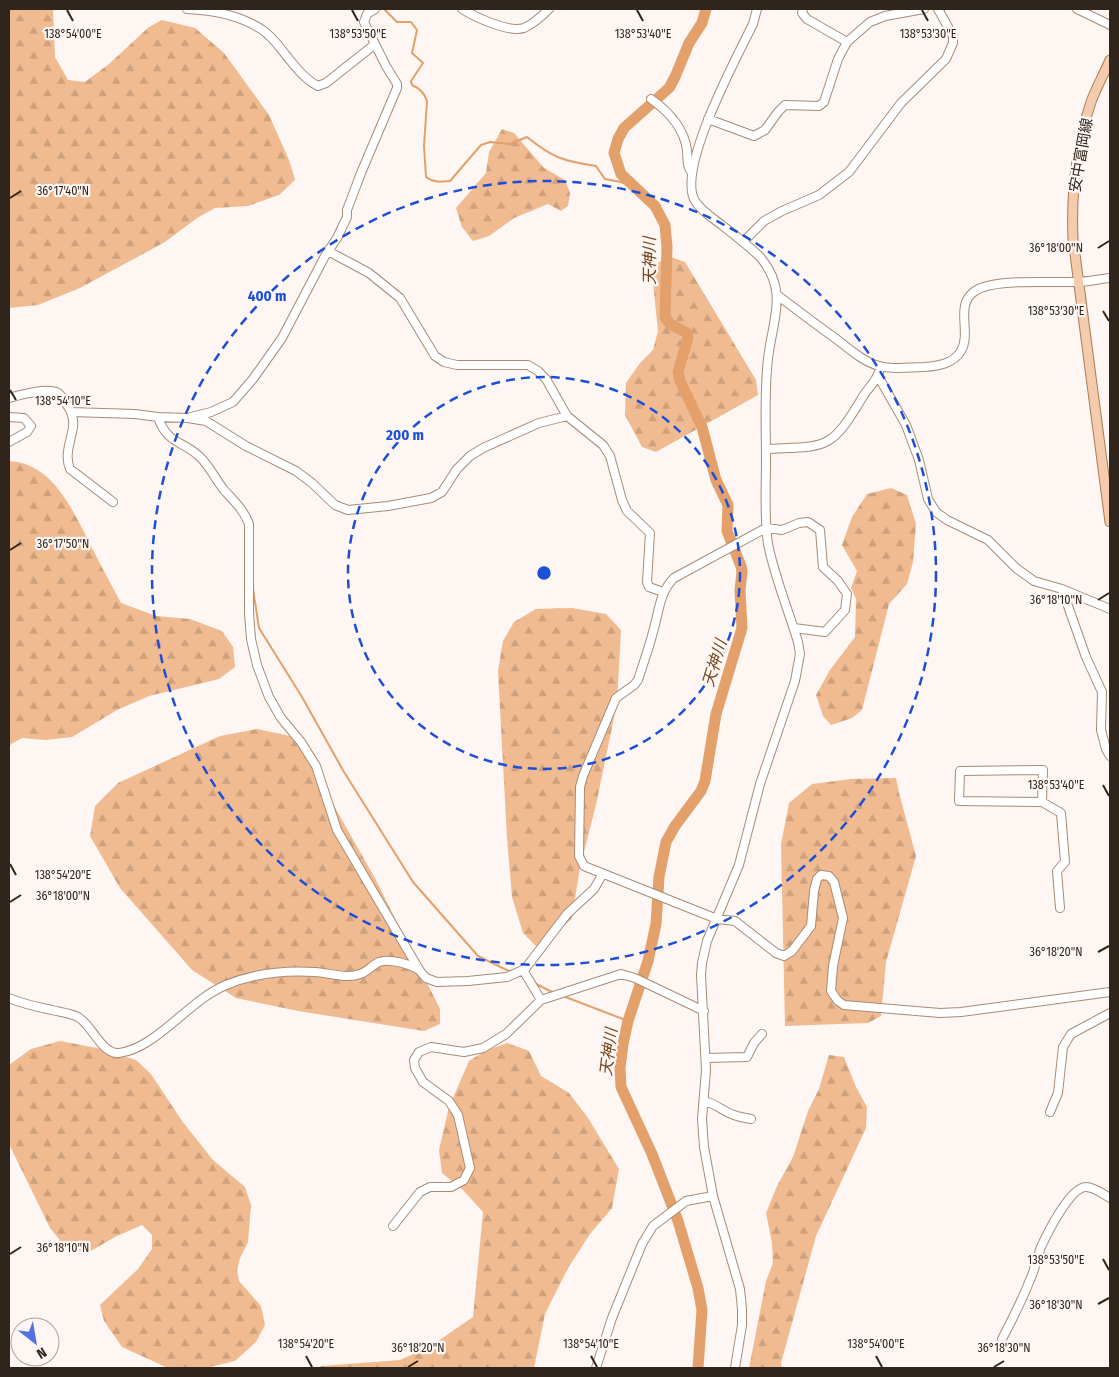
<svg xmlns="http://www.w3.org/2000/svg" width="1119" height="1377" viewBox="0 0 1119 1377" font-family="'Fira Sans Condensed','Noto Sans JP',sans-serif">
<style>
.forest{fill:url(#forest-firs)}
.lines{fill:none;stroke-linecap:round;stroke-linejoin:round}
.stream{stroke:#e3a06a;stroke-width:2}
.river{stroke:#e3a06a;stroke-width:11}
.minor-casing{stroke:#a88b76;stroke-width:10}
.major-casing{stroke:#aa7b55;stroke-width:11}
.minor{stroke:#fff;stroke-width:8}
.major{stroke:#f4cbac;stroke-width:9}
.ticks{fill:none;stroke:#30251c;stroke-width:2}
.ring{fill:none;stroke:#1d4ed8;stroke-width:2.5;stroke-dasharray:9 6}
.labels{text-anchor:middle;stroke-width:4.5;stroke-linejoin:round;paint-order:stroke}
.street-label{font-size:15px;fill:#30251c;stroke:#fdf6f2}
.water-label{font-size:16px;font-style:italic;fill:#74471f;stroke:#fdf6f2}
.ticks-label{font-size:12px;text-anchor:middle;fill:#30251c;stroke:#fdf6f2;stroke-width:4.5;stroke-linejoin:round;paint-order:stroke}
.centre{fill:#1d4ed8;stroke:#fdf6f2;stroke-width:2.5}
.ring-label{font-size:15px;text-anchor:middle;font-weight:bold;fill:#1d4ed8;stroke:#fdf6f2;stroke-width:4.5;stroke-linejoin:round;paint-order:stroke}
</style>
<defs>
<pattern id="forest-firs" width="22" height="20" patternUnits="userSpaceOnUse" patternTransform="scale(1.25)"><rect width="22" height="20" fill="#f0bb91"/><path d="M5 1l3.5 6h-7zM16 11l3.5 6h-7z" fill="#cea17c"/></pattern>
</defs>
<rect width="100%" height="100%" fill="#fdf6f2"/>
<!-- forest -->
<path class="forest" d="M 9,9 L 53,9 L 55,57 L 68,80 L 85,82 L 109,64 L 149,27 L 162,20 L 195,28 L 224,53 L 269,115 L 289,160 L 295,180 L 279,195 L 248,206 L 215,208 L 197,218 L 165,242 L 80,288 L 38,305 L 9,308 Z
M 502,129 L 514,133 L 544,168 L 565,180 L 570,193 L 568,206 L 561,211 L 548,204 L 514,218 L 489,236 L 473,241 L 462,227 L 456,208 L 486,173 L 489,152 Z
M 668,256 L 685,262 L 756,380 L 758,395 L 656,452 L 642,447 L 625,415 L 626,383 L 640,363 L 653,350 L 658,331 L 653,283 L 658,263 Z
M 9,461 C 54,463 74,513 92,548 C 101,566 111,584 121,603 L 156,616 L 190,619 L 222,631 L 233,647 L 235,667 L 219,679 L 149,696 L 117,710 L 72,737 L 45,740 L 22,738 L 11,744 L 9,749 Z
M 891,488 L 907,495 L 916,524 L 913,562 L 907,584 L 889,604 L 862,710 L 852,718 L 831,725 L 823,716 L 816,695 L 830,670 L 855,637 L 856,599 L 851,588 L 857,571 L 842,545 L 852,517 L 867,494 Z
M 572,608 L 606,614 L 621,630 L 617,703 L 596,805 L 580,867 L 572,918 L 554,936 L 537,947 L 523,933 L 512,897 L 507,838 L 498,671 L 503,641 L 514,622 L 536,609 Z
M 257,729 L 290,736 L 308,760 L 376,880 L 440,1009 L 440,1024 L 424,1031 L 298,1011 L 236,998 L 192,970 L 120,888 L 90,836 L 95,806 L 118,783 L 220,736 Z
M 896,778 L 899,793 L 916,856 L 886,962 L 881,1016 L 868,1023 L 785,1026 L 781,844 L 789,803 L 812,784 L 851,779 Z
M 60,1041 L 97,1048 L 136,1060 L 151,1074 L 182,1121 L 213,1160 L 245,1187 L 251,1205 L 248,1242 L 240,1258 L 237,1270 L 239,1281 L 261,1306 L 265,1325 L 256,1342 L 235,1361 L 206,1368 L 168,1368 L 122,1347 L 104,1321 L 100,1305 L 138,1269 L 152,1249 L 152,1235 L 142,1225 L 115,1237 L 89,1252 L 67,1249 L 50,1228 L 9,1144 L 9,1065 L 31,1049 Z
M 507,1043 L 529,1051 L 541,1076 L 569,1093 L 588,1118 L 619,1169 L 612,1208 L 590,1234 L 568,1268 L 545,1314 L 534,1368 L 317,1368 L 321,1366 L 400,1360 L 431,1346 L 473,1317 L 483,1212 L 463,1190 L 442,1173 L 439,1150 L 449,1107 L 469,1061 L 485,1051 Z
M 829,1055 L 844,1057 L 856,1087 L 867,1107 L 866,1128 L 816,1236 L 781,1363 L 782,1368 L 749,1368 L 766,1281 L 773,1263 L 772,1243 L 766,1213 L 777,1186 L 793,1157 L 808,1111 L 819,1089 Z"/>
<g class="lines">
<!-- stream -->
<path class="stream" d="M 384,9 L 397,22 L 411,22 L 417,30 L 412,53 L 423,63 L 411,81 L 412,85 C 419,88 425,94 427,101 L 424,146 L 426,177 C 434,183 441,182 450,181 L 481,145 L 490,142 L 510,144 L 527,137 C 553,158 563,161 596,166 L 605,179 L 621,182 L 635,188
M 253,589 L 259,628 L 302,697 L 344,772 L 413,882 L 478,956 L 511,972
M 534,983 L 554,993
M 563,996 L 628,1021"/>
<!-- river -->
<path class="river" d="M 698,1368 L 702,1310 L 698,1288 L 678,1221 L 652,1154 L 621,1087 L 620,1068 L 623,1044 L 628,1021 L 648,961 L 656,924 L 659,877 L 666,842 L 675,826 L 701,791 L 705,781 L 716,714 L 742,628 L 740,590 L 742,572 L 741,566 L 727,531 L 728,505 L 716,480 L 702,427 L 680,381 L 678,372 L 688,338 L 687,333 L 670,324 L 665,317 L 667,247 L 665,225 L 655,206 L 621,174 L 614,153 L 618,139 L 624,128 L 669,88 L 675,77 L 689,43 L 702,23 L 706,9"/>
<defs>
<path id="minor" d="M 187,9 C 213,10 239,15 261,29 C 271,35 278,45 285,54 C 294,65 304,79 318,86 L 326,83 L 374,45
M 462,9 C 475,17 509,33 524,28 C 533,24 542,16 549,9
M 803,9 L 802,13 L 807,19 L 847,42
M 1077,9 L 1110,25
M 651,99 C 668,111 684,128 687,150 C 688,160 686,165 692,173
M 708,119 L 754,136 L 765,130 L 778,112 L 785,105 L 819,106 L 824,102 L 838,59 L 847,42 L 870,22 L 885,16 L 924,9
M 743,242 L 764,221 L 782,211 L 819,195 L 849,172 L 901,103 L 946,59 L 953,43 L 953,36 L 938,9
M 328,251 L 369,273 L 400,298 L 435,356 L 444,362 L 457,365 L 528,365 L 538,371 L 546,379 L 567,416 L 603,445 L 610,456 L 622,500 L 627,511 L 650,533 L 647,582 L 649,587 L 663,592
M 777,295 C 796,309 815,324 835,338 C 848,348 862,361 879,366 C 893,370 910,367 924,367 C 938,366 953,364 961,351 C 972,332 954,305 975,291 C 993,278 1053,283 1076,282 C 1088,282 1099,279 1110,278
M 878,376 L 906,425 L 919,460 L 928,499 L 936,512 L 947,520 L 988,540 L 1016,568 L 1034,581 L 1062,589 L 1110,609
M 9,398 C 20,395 48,387 58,393 C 62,396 65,401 67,405 C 72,412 74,419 73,427 C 71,441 64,455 70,469 L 113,502
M 71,412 L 135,414 L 158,417 L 188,418 L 206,421 L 246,446 L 296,471 L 312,483 L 335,505 L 348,510 L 388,506 L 431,498 L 442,492 L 457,469 L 470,456 L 483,448 L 539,423 L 567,416
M 9,417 L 24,418 L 31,426 L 27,432 L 9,442
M 158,417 C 167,445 185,441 201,458 C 210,467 216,480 224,490 C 234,501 244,510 249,524 L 249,613 L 251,639 L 257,665 L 269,697 L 281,718 L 301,742 L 316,766 L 337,830 L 420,971 L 426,978 L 437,982 L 468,981 L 507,977 L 525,969 L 567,914 L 594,889 L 602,875
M 191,417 L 211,412 L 233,402 L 253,379 L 282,338 L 325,256 L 337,238 L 347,217 L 347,210 L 361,173 L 397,88 L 397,84 L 386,66 L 364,22 L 367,14 L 375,9
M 766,449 C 826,446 830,452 862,398 C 867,389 876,382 879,372
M 1062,589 L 1086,657 L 1102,692 L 1101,730 L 1106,749 L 1110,756
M 794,628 L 825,632 L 845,610 L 847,594 L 838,581 L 823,567 L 820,530 L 808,522 L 799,523 L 782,530 L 766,528 L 674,578 C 659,593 659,612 653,632 C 649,648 643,664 638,680 L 634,685 L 616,698 L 583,776 L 580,787 L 579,856 L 584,866 L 717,919 L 735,921 L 776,953 L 784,956 L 792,951 L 811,926 L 814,891 L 817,879 L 821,875 L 829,876 L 834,882 L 843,918 L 833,966 L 831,991 L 838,1001 L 844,1005 L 940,1013 L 961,1012 L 1110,992
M 1042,802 L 1043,770 L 960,771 L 959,801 L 1042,802 L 1061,813 L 1065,862 L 1057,871 L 1060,908
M 523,970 L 541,1000
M 9,998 C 23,1004 37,1007 52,1010 C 60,1012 70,1013 78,1017 C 92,1025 102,1055 119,1053 C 157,1048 189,1000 226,985 C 255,973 285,970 315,972 C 329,973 347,979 360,974 C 367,972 372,965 379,962 C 389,958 410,964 419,970
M 706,1058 L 747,1057 L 754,1043 L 762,1034
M 704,1101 C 717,1104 722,1111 734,1115 C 739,1117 745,1118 751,1119
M 1050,1112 L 1058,1093 L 1063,1047 L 1071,1034 L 1110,1013
M 393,1226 L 420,1192 L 430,1187 L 451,1187 L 464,1180 L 470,1168 L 458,1115 L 449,1101 L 423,1082 L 415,1068 L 414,1060 L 419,1052 L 431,1047 L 464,1052 L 483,1048 L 506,1034 L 541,1000 L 621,974 L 635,978 L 704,1011
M 1002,1339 C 1012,1320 1022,1300 1030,1280 C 1035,1269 1037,1258 1041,1247 C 1047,1234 1070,1187 1086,1187 C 1094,1187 1103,1194 1110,1198
M 596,1368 L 612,1318 L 642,1244 L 653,1226 L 686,1201 L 713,1196
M 735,1368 L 742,1325 L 742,1309 L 740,1289 L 713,1196 L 704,1147 L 702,1119 L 706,1070 L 701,975 L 702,963 L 707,941 L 739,865 L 760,784 L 795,681 L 800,654 L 798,642 C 789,612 774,575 768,544 C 764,517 766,489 766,461 C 766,427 764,392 768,359 C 772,321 789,292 761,258 C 749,246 736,236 723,226 C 713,218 702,212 695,201 C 676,169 737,57 753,24 L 757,9"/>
<path id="major" d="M 1110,60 C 1104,74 1096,88 1091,102 C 1076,147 1071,192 1073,239 L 1110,522"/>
</defs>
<!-- minor casing -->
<use href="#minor" class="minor-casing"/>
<!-- major casing -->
<use href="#major" class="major-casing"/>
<!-- minor -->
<use href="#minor" class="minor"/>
<!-- major -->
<use href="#major" class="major"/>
</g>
<!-- ticks -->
<path class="ticks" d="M 67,10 L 73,21M 352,10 L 358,21M 637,10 L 643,21M 922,10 L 928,21M 10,198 L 21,191M 1098,248 L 1109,241M 1103,311 L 1109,321M 10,390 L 16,400M 10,550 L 21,543M 1098,600 L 1109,593M 1103,785 L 1109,796M 10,864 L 16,875M 10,902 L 21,895M 1098,952 L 1109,946M 10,1254 L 21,1247M 1103,1259 L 1109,1270M 1098,1304 L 1109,1298M 306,1356 L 312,1367M 591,1356 L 597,1367M 876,1356 L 882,1367M 408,1367 L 418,1361M 994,1367 L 1004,1361"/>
<!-- distance rings -->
<g class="ring">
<circle cx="544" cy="573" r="196"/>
<circle cx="544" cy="573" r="392"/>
</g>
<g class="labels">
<!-- street labels -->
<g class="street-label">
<text transform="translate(1081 155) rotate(-80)" y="5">安中富岡線</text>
</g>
<!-- water labels -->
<g class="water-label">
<text transform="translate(649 261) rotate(-90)" y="6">天神川</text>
<text transform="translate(714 663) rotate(-73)" y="6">天神川</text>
<text transform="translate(608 1052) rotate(-83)" y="6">天神川</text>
</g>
</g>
<g class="ticks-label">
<text x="73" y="38">138°54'00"E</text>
<text x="358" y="38">138°53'50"E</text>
<text x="643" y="38">138°53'40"E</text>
<text x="928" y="38">138°53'30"E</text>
<text x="63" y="195">36°17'40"N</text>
<text x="1056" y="252">36°18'00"N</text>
<text x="1056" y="315">138°53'30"E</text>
<text x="63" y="405">138°54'10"E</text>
<text x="63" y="548">36°17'50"N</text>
<text x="1056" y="604">36°18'10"N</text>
<text x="1056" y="789">138°53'40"E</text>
<text x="63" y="879">138°54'20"E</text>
<text x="63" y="900">36°18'00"N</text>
<text x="1056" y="956">36°18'20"N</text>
<text x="63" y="1252">36°18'10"N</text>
<text x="1056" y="1264">138°53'50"E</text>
<text x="1056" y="1309">36°18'30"N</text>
<text x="306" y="1348">138°54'20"E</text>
<text x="591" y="1348">138°54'10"E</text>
<text x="876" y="1348">138°54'00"E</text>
<text x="418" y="1352">36°18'20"N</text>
<text x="1004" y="1352">36°18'30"N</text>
</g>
<circle cx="544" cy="573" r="8" class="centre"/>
<g class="ring-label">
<text x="267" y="301">400 m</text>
<text x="405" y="440">200 m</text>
</g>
<!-- border -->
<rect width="1119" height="1377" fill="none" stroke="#30251c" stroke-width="20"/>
<!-- north arrow -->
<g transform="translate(35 1342) rotate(149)"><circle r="24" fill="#fdf6f2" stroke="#aba29c"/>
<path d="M0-4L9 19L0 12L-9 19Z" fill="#5271e5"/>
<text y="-8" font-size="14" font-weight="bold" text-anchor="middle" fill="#30251c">N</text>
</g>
</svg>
